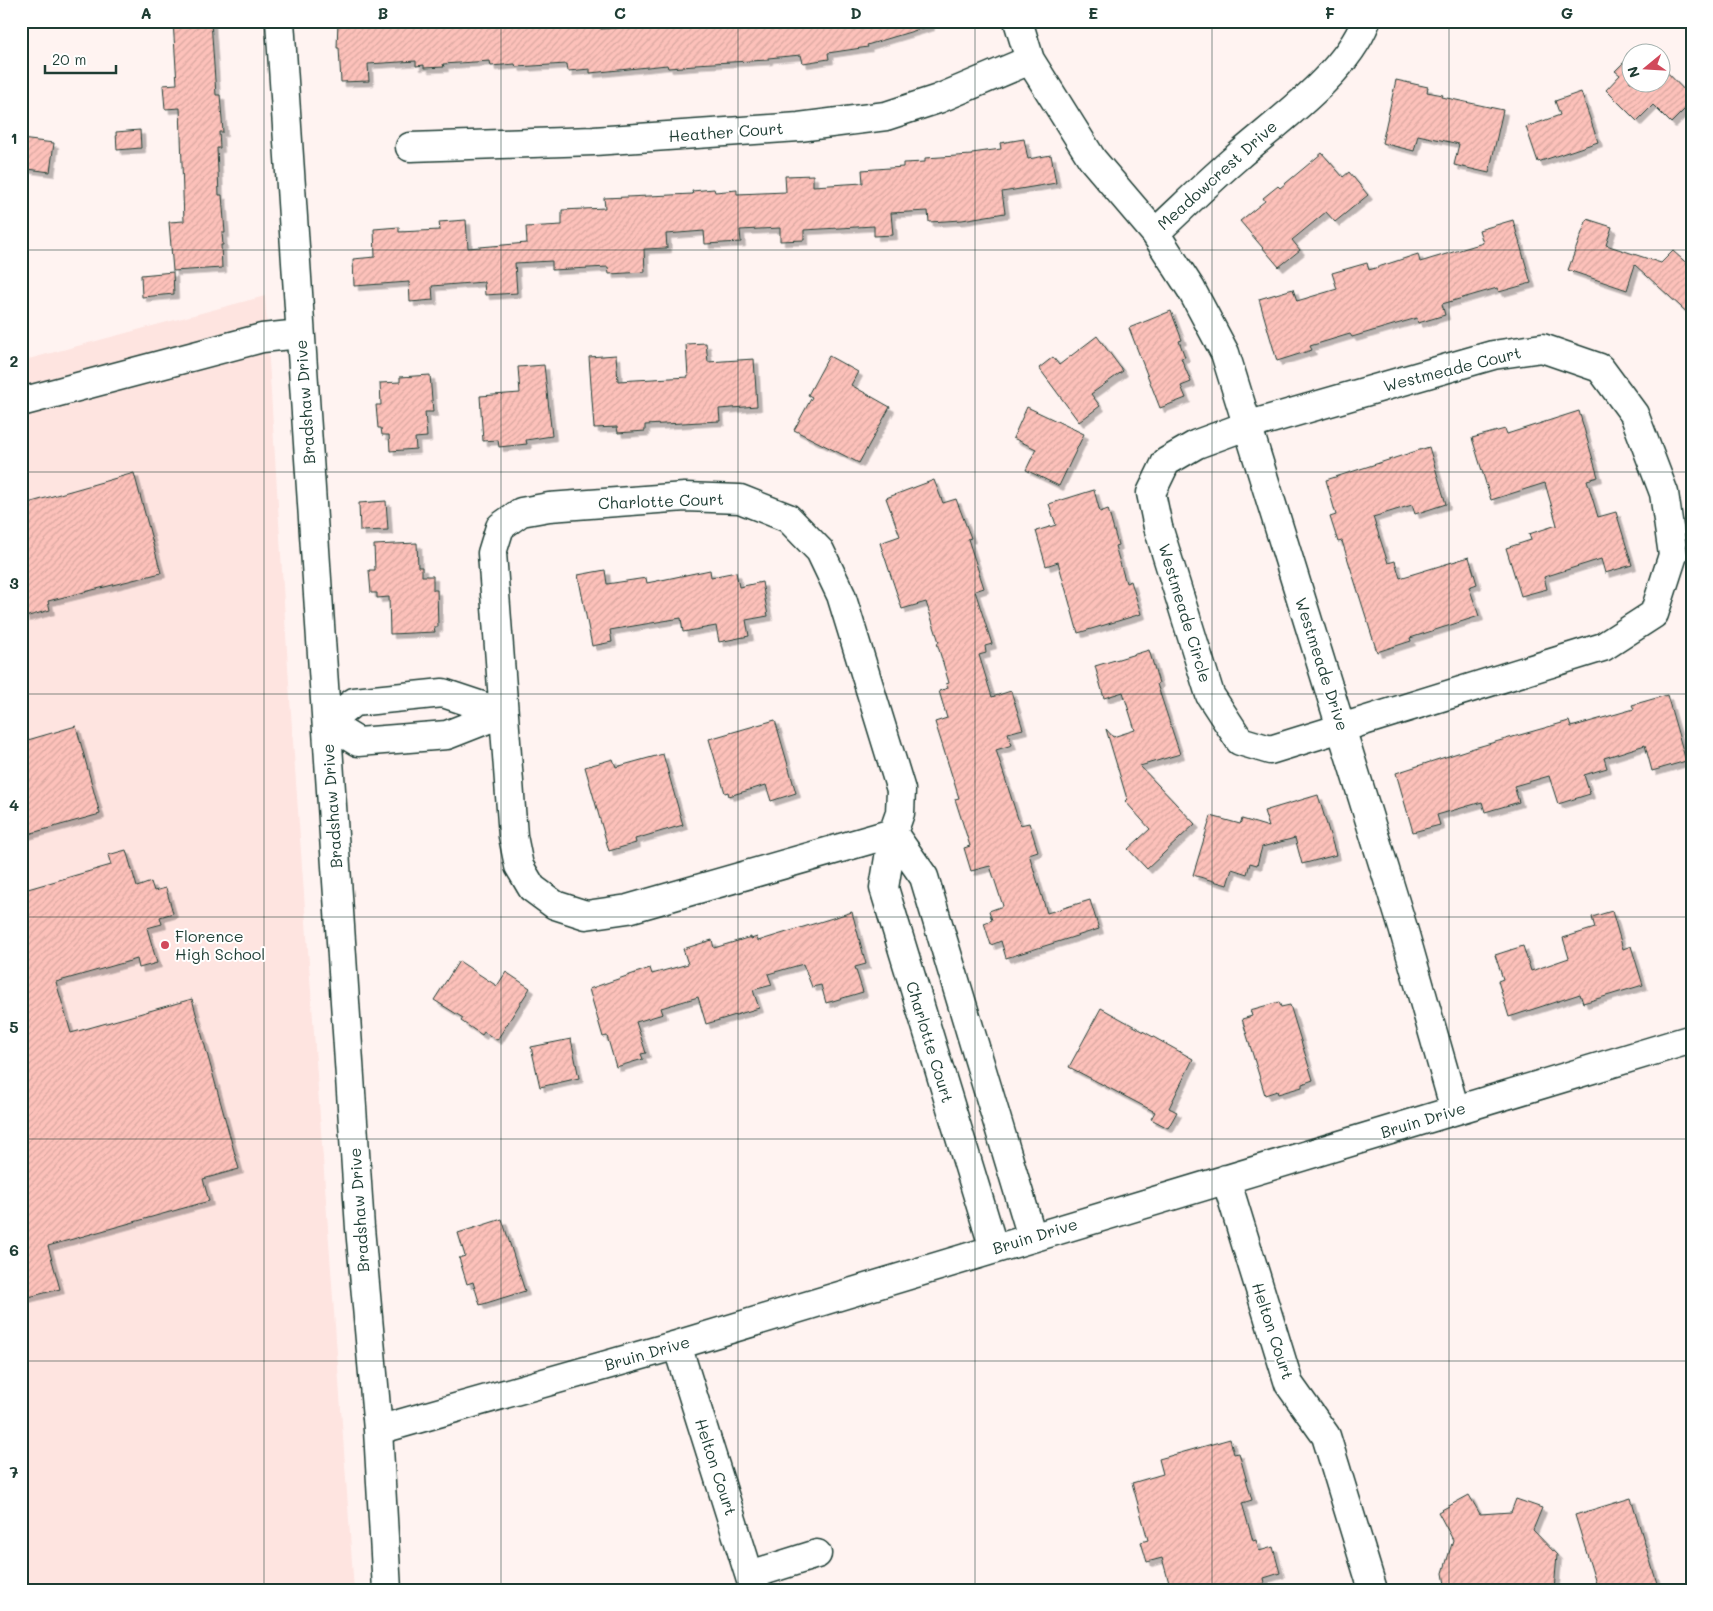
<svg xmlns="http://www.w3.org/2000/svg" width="1713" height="1611" viewBox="0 0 1713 1611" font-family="Mali,sans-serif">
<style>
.built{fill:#fee4e0}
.building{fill:url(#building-hatch);stroke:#1f3d34;filter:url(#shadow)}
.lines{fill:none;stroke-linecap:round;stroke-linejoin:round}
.minor-casing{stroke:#1f3d34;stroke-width:31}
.minor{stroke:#fff;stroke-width:28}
.grid{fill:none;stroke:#1f3d34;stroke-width:1;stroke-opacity:0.55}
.poi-dot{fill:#d1495b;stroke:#fff;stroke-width:2}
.labels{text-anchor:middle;stroke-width:4;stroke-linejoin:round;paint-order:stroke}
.street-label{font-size:16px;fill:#1f3d34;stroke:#fff}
.poi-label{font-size:16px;fill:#1f3d34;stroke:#fff;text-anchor:start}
.neatline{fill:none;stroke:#1f3d34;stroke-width:2}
.grid-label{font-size:16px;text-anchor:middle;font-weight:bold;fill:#1f3d34}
</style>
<defs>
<pattern id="building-hatch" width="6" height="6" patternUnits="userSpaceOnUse" patternTransform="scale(1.25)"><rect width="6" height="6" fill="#fdc1ba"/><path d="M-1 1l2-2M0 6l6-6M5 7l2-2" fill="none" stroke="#d8a7a0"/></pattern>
<filter id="shadow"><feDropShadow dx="4.5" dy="4.5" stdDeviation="0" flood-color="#0004"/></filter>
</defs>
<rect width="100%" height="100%" fill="#fff3f1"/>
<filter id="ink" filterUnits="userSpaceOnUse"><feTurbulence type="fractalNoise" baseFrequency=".02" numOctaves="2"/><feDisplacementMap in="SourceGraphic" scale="10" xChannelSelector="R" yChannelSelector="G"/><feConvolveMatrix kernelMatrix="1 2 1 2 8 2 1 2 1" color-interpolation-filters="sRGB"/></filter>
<g filter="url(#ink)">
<!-- built -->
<path class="built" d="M 265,296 L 290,699 L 354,1590 L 21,1590 L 21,361 Z"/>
<!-- building -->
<path class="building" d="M 173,21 L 211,21 L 216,95 L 220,95 L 223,132 L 219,132 L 220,148 L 217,148 L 219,195 L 222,195 L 225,233 L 222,233 L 223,245 L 221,245 L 222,268 L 173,271 L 169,222 L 184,221 L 180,108 L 165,109 L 163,85 L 177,84 Z
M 338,21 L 601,21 L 601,29 L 641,26 L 640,21 L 678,21 L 679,24 L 713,21 L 929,21 L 930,26 L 867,45 L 868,47 L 828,53 L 829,59 L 803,63 L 801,55 L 768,58 L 768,60 L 695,64 L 695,66 L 668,68 L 667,65 L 590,73 L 590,69 L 568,71 L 567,64 L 516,67 L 515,64 L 491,66 L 490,61 L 443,64 L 444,67 L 424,68 L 424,65 L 416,66 L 416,61 L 368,64 L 369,81 L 341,82 L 339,48 L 337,48 Z
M 1630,56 L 1630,82 L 1660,82 L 1660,65 L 1692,98 L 1692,102 L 1671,123 L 1653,105 L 1637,121 L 1606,90 L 1620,75 L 1615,71 Z
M 1396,80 L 1428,87 L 1427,92 L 1443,95 L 1442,97 L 1503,110 L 1489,173 L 1454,165 L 1459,144 L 1418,135 L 1414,151 L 1382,143 Z
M 1581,92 L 1598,142 L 1538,162 L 1526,127 L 1560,115 L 1555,101 Z
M 140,130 L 141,148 L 117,150 L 116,132 Z
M 21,139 L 54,143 L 50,172 L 21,168 Z
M 1024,139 L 1028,159 L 1051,155 L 1056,183 L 1002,192 L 1005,213 L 962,220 L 929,222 L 928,211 L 891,213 L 893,235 L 874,236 L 874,226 L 804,230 L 804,240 L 780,241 L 780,228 L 740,230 L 741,242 L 705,244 L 704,231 L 666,234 L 667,248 L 644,249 L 645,272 L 609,274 L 608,267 L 552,270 L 552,261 L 515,263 L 517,293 L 485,295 L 484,282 L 432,286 L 433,300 L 410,302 L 409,282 L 354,286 L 353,259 L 375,257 L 374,229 L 399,227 L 399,232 L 440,230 L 439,222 L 466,220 L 468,248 L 527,243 L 526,227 L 562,225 L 562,210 L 605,208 L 604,198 L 693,194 L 692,191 L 714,189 L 715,192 L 737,190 L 737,194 L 786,192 L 785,176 L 813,175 L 813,186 L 863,183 L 862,170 L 903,167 L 903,163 L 925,162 L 925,158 L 972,155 L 972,153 L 1001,149 L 1000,143 Z
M 1322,153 L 1343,177 L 1349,172 L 1368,195 L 1335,222 L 1326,212 L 1292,240 L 1300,250 L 1279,267 L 1240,221 L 1265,201 L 1263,198 L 1278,186 L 1280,188 Z
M 1587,219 L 1612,227 L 1606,245 L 1661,263 L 1673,251 L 1692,268 L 1692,317 L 1635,265 L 1627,290 L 1568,270 Z
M 1513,220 L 1531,283 L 1499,292 L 1497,288 L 1442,304 L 1445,315 L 1418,323 L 1417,318 L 1352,337 L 1350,334 L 1310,346 L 1312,350 L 1277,361 L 1259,299 L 1293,289 L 1297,301 L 1337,289 L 1332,273 L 1367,263 L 1369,270 L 1418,254 L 1420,262 L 1483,243 L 1479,230 Z
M 173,272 L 174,294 L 142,297 L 141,275 Z
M 1171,311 L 1182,340 L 1179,341 L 1185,357 L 1181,358 L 1191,382 L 1181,386 L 1186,398 L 1160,408 L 1129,328 Z
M 1097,336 L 1123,371 L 1091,394 L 1100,406 L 1079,422 L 1039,368 L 1053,357 L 1059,365 Z
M 706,343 L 708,362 L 754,359 L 757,406 L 719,409 L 720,421 L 645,425 L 645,431 L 618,433 L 617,427 L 594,428 L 589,357 L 616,355 L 618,381 L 688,377 L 686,344 Z
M 829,356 L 858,372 L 851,385 L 890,407 L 859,463 L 794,430 L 812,397 L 808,395 Z
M 544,365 L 552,436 L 526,440 L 527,444 L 499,447 L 498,440 L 483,441 L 480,396 L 520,393 L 518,367 Z
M 430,375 L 433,412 L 425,412 L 427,437 L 415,438 L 416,449 L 390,451 L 389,435 L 382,435 L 381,428 L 378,428 L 376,405 L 381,405 L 380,383 L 400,382 L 400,377 Z
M 1027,407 L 1084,434 L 1059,486 L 1026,470 L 1036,449 L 1013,438 Z
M 1579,411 L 1598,477 L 1587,480 L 1598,517 L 1616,512 L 1632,565 L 1605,573 L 1601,559 L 1544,577 L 1547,589 L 1521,596 L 1506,548 L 1531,540 L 1529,534 L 1557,525 L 1545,483 L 1491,500 L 1472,438 L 1505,429 L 1507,434 Z
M 1429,447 L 1446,504 L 1415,514 L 1412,505 L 1373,517 L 1388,563 L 1395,561 L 1400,578 L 1469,557 L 1477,584 L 1469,587 L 1479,616 L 1410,638 L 1411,641 L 1377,652 L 1342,541 L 1338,542 L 1330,517 L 1336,515 L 1326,480 Z
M 134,473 L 161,573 L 48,601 L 50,610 L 25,617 L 21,605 L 21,505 Z
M 934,480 L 943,503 L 956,499 L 971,538 L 968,539 L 984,588 L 975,591 L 992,644 L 985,646 L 986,653 L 979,655 L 992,697 L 1011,691 L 1023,729 L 1008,733 L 1012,745 L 996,750 L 1020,825 L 1029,823 L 1038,851 L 1029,854 L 1047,913 L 1090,900 L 1099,929 L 1006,958 L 1001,941 L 991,945 L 984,923 L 992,920 L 989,911 L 1003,906 L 990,866 L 971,871 L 964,848 L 970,846 L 955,799 L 959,798 L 935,722 L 947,718 L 939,691 L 948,688 L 946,684 L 949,683 L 937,643 L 939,642 L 926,602 L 902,609 L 880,543 L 900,536 L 886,498 Z
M 1094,490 L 1100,512 L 1108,509 L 1118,545 L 1115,546 L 1126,583 L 1131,581 L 1141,614 L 1078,633 L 1058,562 L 1046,566 L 1036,531 L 1056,525 L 1049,504 Z
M 386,501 L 388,530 L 360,531 L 359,503 Z
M 417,543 L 418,567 L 422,567 L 422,576 L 433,576 L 433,590 L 437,590 L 438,627 L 434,627 L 435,632 L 390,634 L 389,597 L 377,598 L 377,593 L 371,593 L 369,570 L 375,570 L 374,545 Z
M 605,570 L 607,584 L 646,578 L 647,583 L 710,570 L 711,577 L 736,572 L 739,587 L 762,582 L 768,616 L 746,620 L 749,636 L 719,642 L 716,626 L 683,632 L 681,618 L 610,630 L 612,642 L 592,646 L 578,575 Z
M 1149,650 L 1159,683 L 1157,684 L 1180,754 L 1140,766 L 1195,824 L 1147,869 L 1128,849 L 1150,829 L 1125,801 L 1127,799 L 1106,729 L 1113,737 L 1135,730 L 1123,692 L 1104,698 L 1095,666 Z
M 1667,695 L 1686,761 L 1652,771 L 1645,745 L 1604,758 L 1607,768 L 1584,775 L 1590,794 L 1558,804 L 1549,776 L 1514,786 L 1519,802 L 1485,812 L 1482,802 L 1437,815 L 1440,825 L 1413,832 L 1396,773 L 1467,750 L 1569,721 L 1571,727 L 1634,709 L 1632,705 Z
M 775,720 L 796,793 L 771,801 L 766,785 L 729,796 L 728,792 L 725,793 L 709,739 Z
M 76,726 L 100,814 L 21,836 L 21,742 Z
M 663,754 L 683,825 L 635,839 L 636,843 L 609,851 L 585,767 L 613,759 L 616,767 Z
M 1318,795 L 1336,855 L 1302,864 L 1295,838 L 1262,847 L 1257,865 L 1250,863 L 1247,874 L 1232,869 L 1227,885 L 1193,875 L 1211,816 L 1240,824 L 1242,819 L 1269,827 L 1264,811 Z
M 126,850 L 137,887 L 151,882 L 154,891 L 166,888 L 173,913 L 160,917 L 162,924 L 147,928 L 157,963 L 139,968 L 137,959 L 56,982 L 71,1033 L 192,999 L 239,1169 L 203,1179 L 209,1201 L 48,1246 L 60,1289 L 21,1299 L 21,891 L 111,865 L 108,855 Z
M 1612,911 L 1623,949 L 1631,946 L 1643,985 L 1583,1003 L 1580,994 L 1509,1017 L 1498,981 L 1503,979 L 1495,955 L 1523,946 L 1531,971 L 1569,958 L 1563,938 L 1595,928 L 1592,917 Z
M 852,912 L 866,964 L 855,967 L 863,992 L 826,1003 L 821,985 L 812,987 L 803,964 L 768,974 L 772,985 L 753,990 L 759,1008 L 706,1024 L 698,997 L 661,1008 L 663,1014 L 636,1022 L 646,1053 L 641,1054 L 643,1059 L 616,1067 L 607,1036 L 603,1037 L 589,989 L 650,968 L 652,974 L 688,964 L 683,949 L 712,940 L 714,948 L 751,937 L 751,939 L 757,937 L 758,941 Z
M 459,961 L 497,986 L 506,972 L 530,988 L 497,1040 L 484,1032 L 482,1035 L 461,1021 L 463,1018 L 434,1000 Z
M 1279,1002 L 1281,1007 L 1290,1005 L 1313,1080 L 1302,1084 L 1302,1087 L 1278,1094 L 1277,1091 L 1265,1095 L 1242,1019 L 1252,1016 L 1250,1010 Z
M 1101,1008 L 1193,1059 L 1169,1108 L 1177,1112 L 1168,1128 L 1151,1119 L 1155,1112 L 1069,1067 Z
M 571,1039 L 579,1078 L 540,1087 L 531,1047 Z
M 502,1219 L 525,1291 L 480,1305 L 473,1282 L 467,1284 L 459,1258 L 465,1256 L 458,1233 Z
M 1230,1439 L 1234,1454 L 1239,1453 L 1252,1500 L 1242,1503 L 1253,1541 L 1256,1540 L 1259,1551 L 1273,1547 L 1280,1573 L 1264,1578 L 1265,1583 L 1242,1590 L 1171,1590 L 1162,1558 L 1147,1562 L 1141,1542 L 1148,1540 L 1132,1483 L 1163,1474 L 1159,1459 Z
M 1469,1495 L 1480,1514 L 1511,1512 L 1516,1499 L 1542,1508 L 1533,1530 L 1557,1555 L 1554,1590 L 1446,1590 L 1443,1573 L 1453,1540 L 1438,1512 Z
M 1631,1498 L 1659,1590 L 1598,1590 L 1575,1515 Z"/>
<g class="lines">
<defs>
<path id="minor" d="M 280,21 L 360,1228 L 378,1430 L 387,1590
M 1018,21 L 1030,60 L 1092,159 L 1155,233 L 1191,289 L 1225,353 L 1403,928 L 1455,1110
M 410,147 L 594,141 L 799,127 L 886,116 L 938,99 L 1030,60
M 1155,233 C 1182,208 1208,182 1236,158 C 1278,121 1346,74 1366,21
M 1542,348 L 1600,368 L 1634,414 L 1664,493 L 1673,555 L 1654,614 L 1603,647 L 1270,750 L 1240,741 L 1210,695 L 1158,527 L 1151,493 L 1166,462 L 1197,444 L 1246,426 L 1493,355 Z
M 21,402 L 262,338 L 300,334
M 443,693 L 503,713 L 447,735 L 358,742 L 327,723 L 354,702 Z
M 893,833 L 628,909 L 586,915 L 555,905 L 532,888 L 519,866 L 513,836 L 492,553 L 500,527 L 521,512 L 549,507 L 685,497 L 740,499 L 788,518 L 820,551 L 841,595 L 901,790 L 900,813 L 893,833 L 884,888 L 994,1249
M 893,833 L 924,877 L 1032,1237
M 1226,1179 L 1289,1384 L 1326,1436 L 1373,1590
M 677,1345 L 754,1590
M 378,1430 L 677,1345 L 1692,1039
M 750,1575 L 817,1554"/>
</defs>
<!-- minor casing -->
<use href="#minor" class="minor-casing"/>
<!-- minor -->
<use href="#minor" class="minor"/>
</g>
</g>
<!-- grid -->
<path class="grid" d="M 264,21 L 264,1590M 501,21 L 501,1590M 738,21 L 738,1590M 975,21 L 975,1590M 1212,21 L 1212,1590M 1449,21 L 1449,1590M 21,250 L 1692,250M 21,472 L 1692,472M 21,694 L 1692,694M 21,917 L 1692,917M 21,1139 L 1692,1139M 21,1361 L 1692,1361"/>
<!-- markers -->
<circle class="poi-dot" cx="165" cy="945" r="5"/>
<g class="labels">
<!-- street labels -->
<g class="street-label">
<text transform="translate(726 132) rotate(-4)" y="6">Heather Court</text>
<text transform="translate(1217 175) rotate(-42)" y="6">Meadowcrest Drive</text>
<text transform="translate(1452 369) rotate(-14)" y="6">Westmeade Court</text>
<text transform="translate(305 402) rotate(-94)" y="6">Bradshaw Drive</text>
<text transform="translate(661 501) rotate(-2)" y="6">Charlotte Court</text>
<text transform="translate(1185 613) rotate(73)" y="6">Westmeade Circle</text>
<text transform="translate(1322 664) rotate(72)" y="6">Westmeade Drive</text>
<text transform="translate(332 806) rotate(-94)" y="6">Bradshaw Drive</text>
<text transform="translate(930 1042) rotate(73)" y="6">Charlotte Court</text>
<text transform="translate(1423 1120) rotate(-17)" y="6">Bruin Drive</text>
<text transform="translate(359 1210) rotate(-94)" y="6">Bradshaw Drive</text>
<text transform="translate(1035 1236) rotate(-17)" y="6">Bruin Drive</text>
<text transform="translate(1273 1331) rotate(72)" y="6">Helton Court</text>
<text transform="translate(647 1353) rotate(-16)" y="6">Bruin Drive</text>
<text transform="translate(716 1467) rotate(72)" y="6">Helton Court</text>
</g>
<!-- poi labels -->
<g class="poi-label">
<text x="175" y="942">Florence<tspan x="175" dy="18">High School</tspan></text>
</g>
</g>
<!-- margin -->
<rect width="1713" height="1611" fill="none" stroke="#fff" stroke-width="55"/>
<!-- north arrow -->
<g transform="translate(1646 68) rotate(252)"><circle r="24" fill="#ffffff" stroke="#a5b1ae"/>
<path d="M0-4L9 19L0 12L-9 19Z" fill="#d1495b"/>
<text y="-8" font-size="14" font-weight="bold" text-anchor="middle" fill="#1f3d34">N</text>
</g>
<!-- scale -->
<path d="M45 65v8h71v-8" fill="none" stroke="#1f3d34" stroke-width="2.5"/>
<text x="52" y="65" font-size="15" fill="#1f3d34" stroke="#ffffff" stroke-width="4" paint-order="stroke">20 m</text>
<rect x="28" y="28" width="1658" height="1556" class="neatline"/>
<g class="grid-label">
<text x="146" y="19">A</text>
<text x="383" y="19">B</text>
<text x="620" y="19">C</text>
<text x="856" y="19">D</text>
<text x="1093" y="19">E</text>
<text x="1330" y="19">F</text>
<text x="1567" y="19">G</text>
<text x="14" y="144">1</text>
<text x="14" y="367">2</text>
<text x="14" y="589">3</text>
<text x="14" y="811">4</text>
<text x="14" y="1033">5</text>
<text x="14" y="1256">6</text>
<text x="14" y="1478">7</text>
</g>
</svg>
